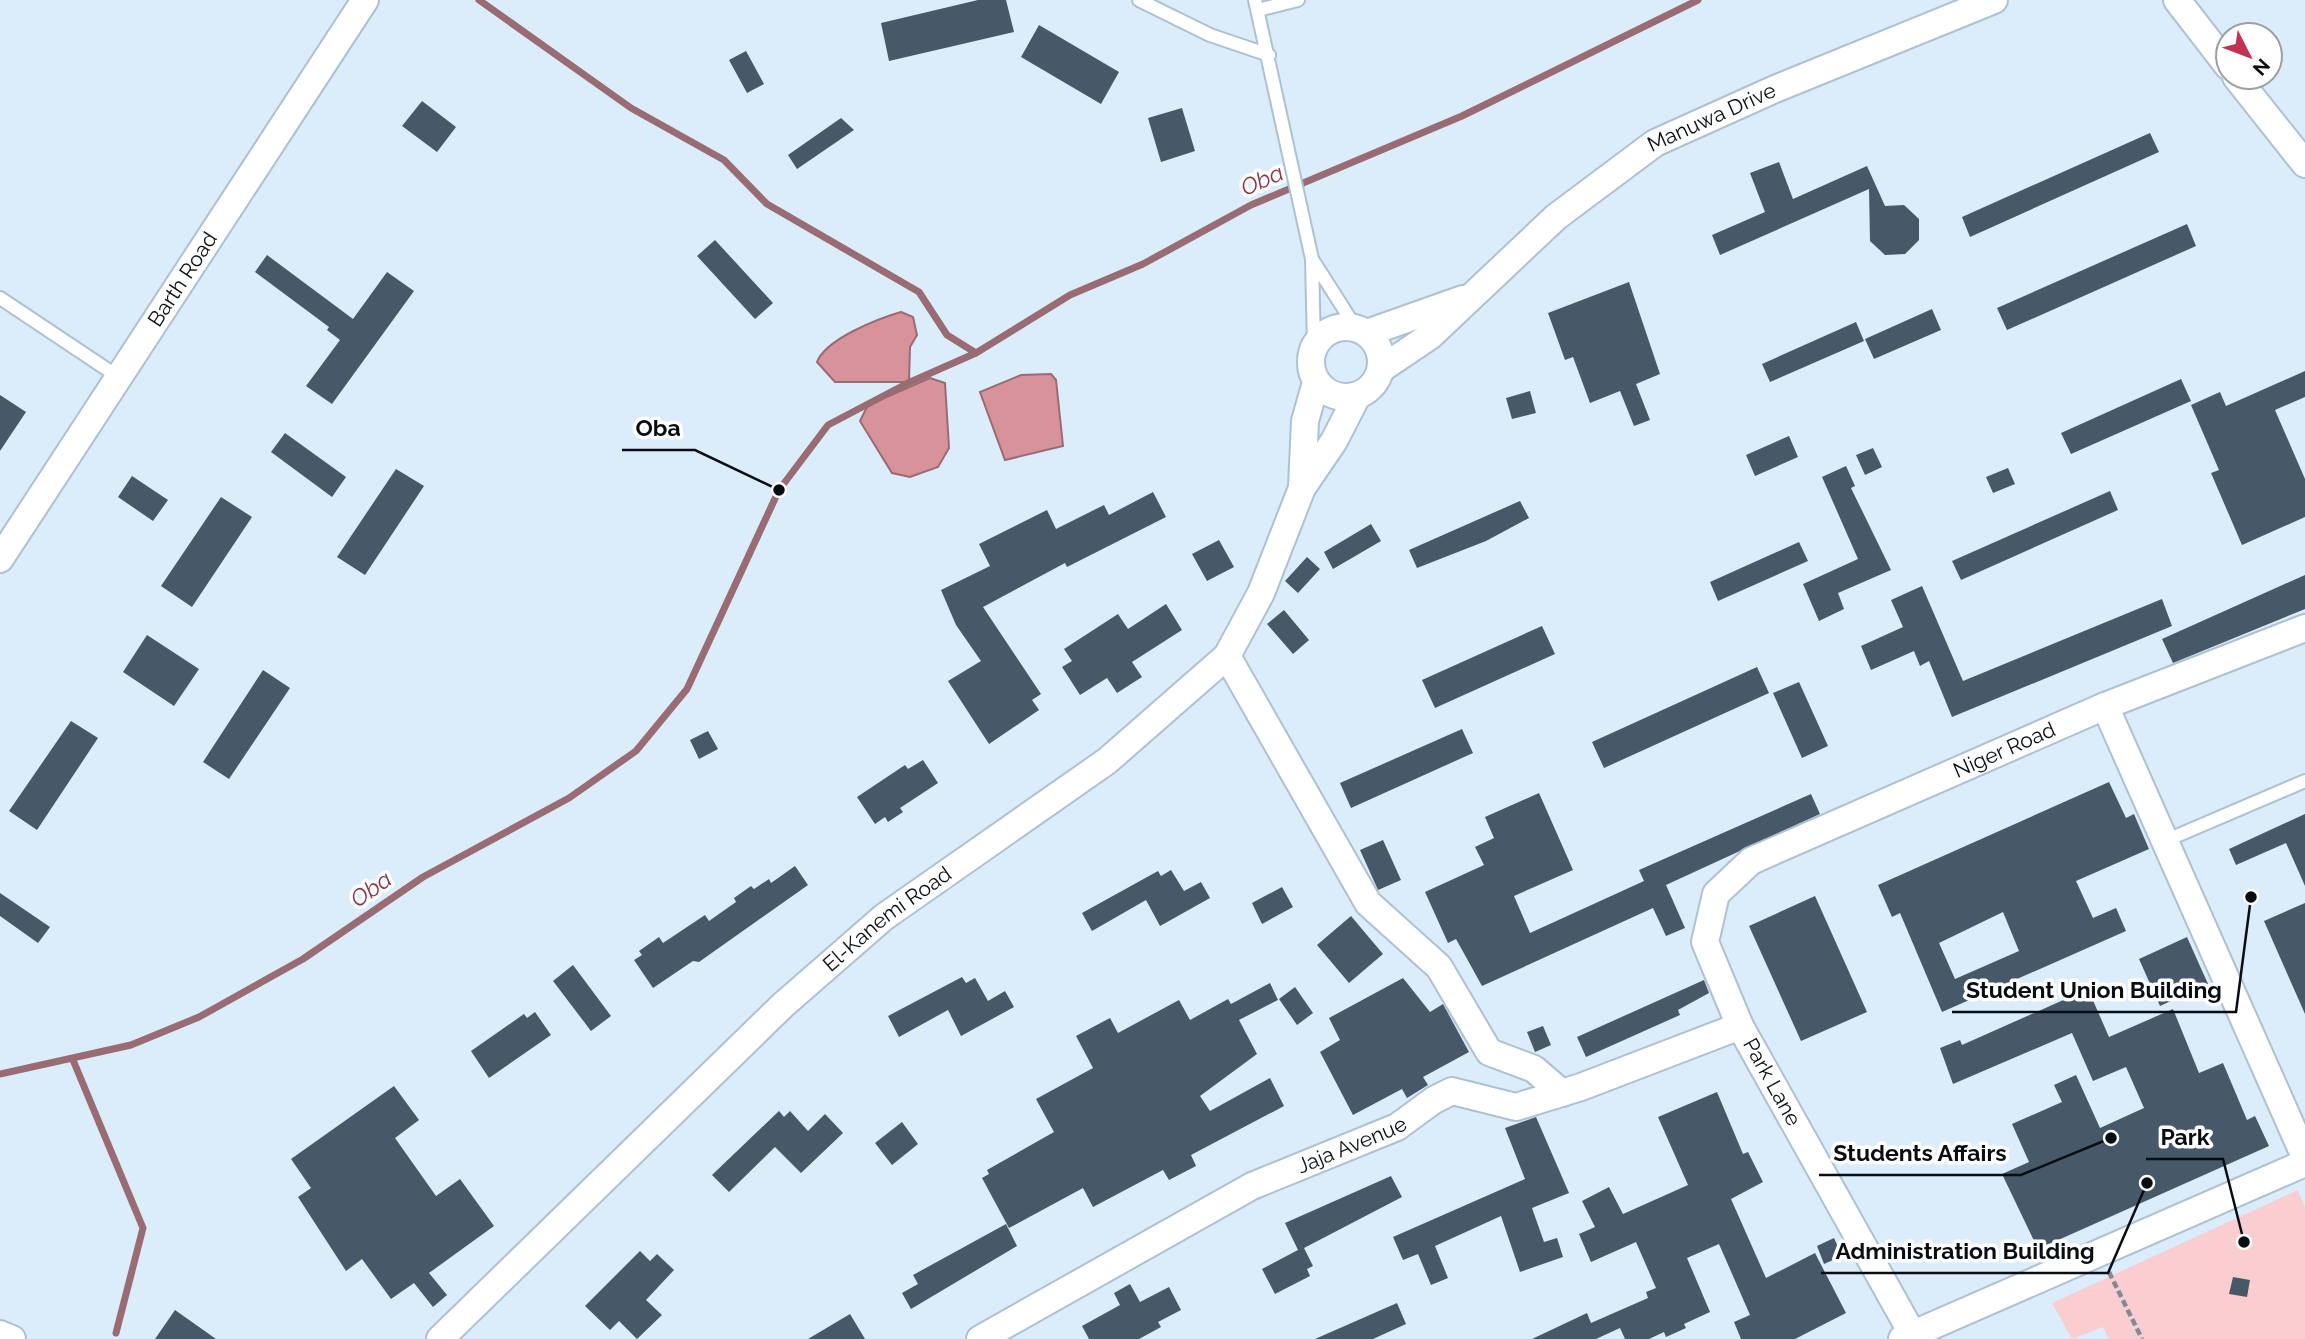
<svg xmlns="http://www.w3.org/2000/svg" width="2305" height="1339" viewBox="0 0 2305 1339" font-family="Raleway,sans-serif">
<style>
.green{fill:#facdd1}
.water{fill:#d8939a;stroke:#996b72;stroke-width:2}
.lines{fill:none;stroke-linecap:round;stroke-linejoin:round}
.stream{stroke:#996b72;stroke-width:7}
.building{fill:#475969;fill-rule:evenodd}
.service-casing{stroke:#adc1d3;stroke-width:16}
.minor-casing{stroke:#adc1d3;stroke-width:30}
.path{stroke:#7f8c97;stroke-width:4.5;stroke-dasharray:7 3.5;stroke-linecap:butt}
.service{stroke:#fff;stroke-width:12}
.minor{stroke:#fff;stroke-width:26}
.labels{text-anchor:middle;stroke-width:7;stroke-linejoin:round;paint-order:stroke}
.street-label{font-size:21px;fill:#070d13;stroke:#fff}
.water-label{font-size:23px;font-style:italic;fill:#883544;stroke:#fff}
.leader{fill:none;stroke:#070d13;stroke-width:2.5}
.callout-dot{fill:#070d13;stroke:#fff;stroke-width:2.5}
.callout-label{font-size:23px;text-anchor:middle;font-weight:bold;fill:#070d13;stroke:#fff;stroke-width:7;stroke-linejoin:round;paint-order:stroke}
</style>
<rect width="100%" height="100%" fill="#dbecfb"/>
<!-- green -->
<path class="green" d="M 2298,1190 L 2305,1208 L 2305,1339 L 2109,1339 L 2103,1327 L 2072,1339 L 2052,1303 Z"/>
<!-- water -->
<path class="water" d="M 901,312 L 913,317 L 917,335 L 910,347 L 909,382 L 835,382 L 817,362 C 826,339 877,319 901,312 Z
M 1051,374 L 1056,380 L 1063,446 L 1005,460 L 980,392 L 1021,375 Z
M 930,378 L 945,383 L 949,448 L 938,467 L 910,477 L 892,473 L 860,421 L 868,405 Z"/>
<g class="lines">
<!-- stream -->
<path class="stream" d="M 479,0 L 631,108 L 724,160 L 767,204 L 919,292 L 947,335 L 976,353
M 73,1060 L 143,1228 L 116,1333
M 0,1074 L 131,1045 L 199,1017 L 303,959 L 423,877 L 569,798 L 636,751 L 687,689 L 779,490 L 828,425 L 908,383 L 976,353 L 1070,295 L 1143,264 L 1251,205 L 1462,116 L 1698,0"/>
</g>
<!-- building -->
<path class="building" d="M 978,0 L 1006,0 L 1014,32 L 889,61 L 881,23 Z
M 1039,25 L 1119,72 L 1101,104 L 1021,57 Z
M 746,51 L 764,84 L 747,93 L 729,60 Z
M 422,101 L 456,127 L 437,152 L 402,126 Z
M 1182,108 L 1195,151 L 1161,162 L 1148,118 Z
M 841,118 L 854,130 L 797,169 L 788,155 Z
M 2150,133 L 2159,152 L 1970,237 L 1962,217 Z
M 1779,162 L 1793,199 L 1867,166 L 1885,206 L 1904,205 L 1919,219 L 1919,240 L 1905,254 L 1885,255 L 1870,241 L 1869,189 L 1720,255 L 1712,235 L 1765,212 L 1750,173 Z
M 2187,224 L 2196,246 L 2007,330 L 1997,308 Z
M 715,240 L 773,303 L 755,319 L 697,256 Z
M 267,255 L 353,319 L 387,272 L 414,291 L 332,404 L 306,386 L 340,340 L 327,330 L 329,327 L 255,272 Z
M 1629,282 L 1660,374 L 1636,384 L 1650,420 L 1634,426 L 1620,391 L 1590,403 L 1573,357 L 1565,360 L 1548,313 Z
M 1932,309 L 1941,330 L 1874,359 L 1865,339 Z
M 1856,322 L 1864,341 L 1770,382 L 1762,364 Z
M 2305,371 L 2305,397 L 2275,410 L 2305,479 L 2305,517 L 2242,545 L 2211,473 L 2219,470 L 2191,405 L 2220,392 L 2226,406 Z
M 2181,379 L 2191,401 L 2071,454 L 2061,433 Z
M 1530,391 L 1536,413 L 1512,419 L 1506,398 Z
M 0,395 L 26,412 L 0,451 Z
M 285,433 L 346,477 L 332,497 L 271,452 Z
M 1789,436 L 1798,457 L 1755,476 L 1746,455 Z
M 1873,448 L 1882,467 L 1865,475 L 1856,455 Z
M 1846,466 L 1855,486 L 1851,488 L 1891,570 L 1838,593 L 1844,609 L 1819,621 L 1803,584 L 1858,559 L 1822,477 Z
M 2008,468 L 2015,484 L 1993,493 L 1986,477 Z
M 396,469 L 424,486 L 365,575 L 337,557 Z
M 132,476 L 168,500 L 153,521 L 118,497 Z
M 2110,491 L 2118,510 L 1961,580 L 1952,561 Z
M 1153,492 L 1166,517 L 1067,567 L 1065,563 L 983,607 L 1041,694 L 1032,700 L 1039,710 L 989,744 L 948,681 L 981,661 L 956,625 L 941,590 L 990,566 L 979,544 L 1047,510 L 1056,529 L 1104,505 L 1109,515 Z
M 221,497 L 252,517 L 192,607 L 161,586 Z
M 1520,501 L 1529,518 L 1486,541 L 1417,568 L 1409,550 Z
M 1371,524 L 1381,541 L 1333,569 L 1324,552 Z
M 1219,540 L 1234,567 L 1207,581 L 1192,554 Z
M 1799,542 L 1808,561 L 1718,601 L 1710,582 Z
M 1307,557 L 1320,569 L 1298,593 L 1285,581 Z
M 2305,575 L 2305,609 L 2173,663 L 2162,639 Z
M 1922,586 L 1963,681 L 2162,599 L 2172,626 L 1952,717 L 1929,661 L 1920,666 L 1914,651 L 1871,670 L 1861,646 L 1903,627 L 1891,600 Z
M 1166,604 L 1182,630 L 1132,662 L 1142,677 L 1117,693 L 1107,678 L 1080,695 L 1062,667 L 1072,661 L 1064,649 L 1118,614 L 1128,629 Z
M 1284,610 L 1309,640 L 1293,654 L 1267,624 Z
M 1542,626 L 1555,654 L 1435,708 L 1422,680 Z
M 147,635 L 199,669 L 174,706 L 123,672 Z
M 1757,667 L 1769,693 L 1604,768 L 1592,742 Z
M 263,670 L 290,688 L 229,779 L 203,762 Z
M 1799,682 L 1828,746 L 1802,758 L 1773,693 Z
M 71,721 L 98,738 L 37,830 L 9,811 Z
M 1462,729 L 1473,753 L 1351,808 L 1340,783 Z
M 708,731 L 718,749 L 699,759 L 690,740 Z
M 923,760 L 938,783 L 900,808 L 903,812 L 888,822 L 885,817 L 875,824 L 857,797 L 905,765 L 908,769 Z
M 2109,782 L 2126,818 L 2134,814 L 2149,849 L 2076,881 L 2093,918 L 2116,908 L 2126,931 L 1942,1012 L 1900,913 L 1892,917 L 1878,885 ZM 2003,912 L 2019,951 L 1955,979 L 1939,943 Z
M 1539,793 L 1573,870 L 1514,896 L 1530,933 L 1644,881 L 1639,870 L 1811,794 L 1820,814 L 1666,885 L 1685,928 L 1666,936 L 1653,908 L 1482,986 L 1456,939 L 1448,943 L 1425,892 L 1484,865 L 1475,847 L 1494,838 L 1485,817 Z
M 2305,814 L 2305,886 L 2286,843 L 2236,865 L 2229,849 Z
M 1383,840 L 1401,880 L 1378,890 L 1360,850 Z
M 795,866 L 808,885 L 699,962 L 693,961 L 653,988 L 634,960 L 642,955 L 639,951 L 659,937 L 663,943 L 705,915 L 709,921 L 736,902 L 734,898 L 751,886 L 754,889 L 769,879 L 771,883 Z
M 1171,870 L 1184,891 L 1201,882 L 1210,898 L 1160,926 L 1146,900 L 1092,931 L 1082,913 L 1158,871 L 1161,876 Z
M 1282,887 L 1293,907 L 1262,924 L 1252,903 Z
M 0,893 L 50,927 L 38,943 L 0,916 Z
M 1815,896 L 1867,1012 L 1801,1041 L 1749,926 Z
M 2305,903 L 2305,1014 L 2264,921 Z
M 1351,916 L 1383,954 L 1349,983 L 1317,945 Z
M 2187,937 L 2208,984 L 2160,1006 L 2139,959 Z
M 573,965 L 611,1016 L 591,1031 L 553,981 Z
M 962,977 L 966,983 L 975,978 L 988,1001 L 1005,991 L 1014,1007 L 961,1036 L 948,1010 L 899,1037 L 888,1016 Z
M 1403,978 L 1430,1012 L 1443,1004 L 1469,1052 L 1423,1077 L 1428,1085 L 1407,1098 L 1402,1089 L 1353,1115 L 1320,1052 L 1340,1040 L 1329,1018 Z
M 1704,980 L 1709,993 L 1678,1010 L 1680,1015 L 1586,1057 L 1577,1037 Z
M 1270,983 L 1278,1000 L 1239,1020 L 1257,1054 L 1200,1096 L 1210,1111 L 1270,1078 L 1284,1106 L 1191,1155 L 1196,1166 L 1169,1180 L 1163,1170 L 1093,1207 L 1083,1188 L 1009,1228 L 982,1178 L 989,1174 L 987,1170 L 1054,1132 L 1036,1099 L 1093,1068 L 1076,1036 L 1110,1018 L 1118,1033 L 1179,1000 L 1190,1020 L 1228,999 L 1231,1004 Z
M 1295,987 L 1313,1013 L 1297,1025 L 1279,999 Z
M 2088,989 L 2109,1037 L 2173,1009 L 2199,1073 L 2223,1063 L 2247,1120 L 2255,1116 L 2269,1146 L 2038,1249 L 2002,1174 L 2029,1162 L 2012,1124 L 2062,1102 L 2054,1085 L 2076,1075 L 2100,1128 L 2144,1108 L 2126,1067 L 2093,1081 L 2072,1033 L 1953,1084 L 1940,1048 L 1960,1040 L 1962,1045 Z
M 535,1012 L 551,1035 L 489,1078 L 471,1051 L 524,1014 L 527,1018 Z
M 1543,1026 L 1551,1045 L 1535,1052 L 1527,1032 Z
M 394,1086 L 419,1120 L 395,1138 L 436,1196 L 460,1179 L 494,1226 L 429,1273 L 447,1295 L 433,1307 L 414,1283 L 391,1299 L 362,1259 L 346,1271 L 298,1197 L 311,1188 L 291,1159 Z
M 1717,1092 L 1743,1154 L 1748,1152 L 1763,1182 L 1731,1199 L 1766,1278 L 1815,1253 L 1846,1313 L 1795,1339 L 1741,1339 L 1734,1322 L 1750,1315 L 1719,1244 L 1687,1258 L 1710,1312 L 1684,1324 L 1686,1328 L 1666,1337 L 1664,1332 L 1649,1339 L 1625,1339 L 1620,1328 L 1596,1339 L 1532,1339 L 1587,1313 L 1591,1323 L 1648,1298 L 1646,1292 L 1656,1288 L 1636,1242 L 1591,1262 L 1579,1234 L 1595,1227 L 1582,1201 L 1609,1187 L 1623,1214 L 1688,1185 L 1658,1117 Z
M 779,1111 L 784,1117 L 790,1111 L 808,1131 L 825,1114 L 843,1133 L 801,1173 L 775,1147 L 729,1192 L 712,1175 Z
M 1536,1117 L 1569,1193 L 1532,1208 L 1544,1242 L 1557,1238 L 1563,1257 L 1520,1272 L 1501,1216 L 1435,1246 L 1448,1278 L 1431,1285 L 1418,1254 L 1403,1260 L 1393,1237 L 1525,1179 L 1505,1128 Z
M 902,1122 L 918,1144 L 892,1165 L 875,1143 Z
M 1391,1176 L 1402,1197 L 1304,1248 L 1313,1266 L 1307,1269 L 1310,1276 L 1275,1294 L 1262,1269 L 1298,1250 L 1285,1223 Z
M 1006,1224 L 1017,1246 L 911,1309 L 902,1293 L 918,1284 L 913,1275 Z
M 1834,1238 L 1842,1256 L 1824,1264 L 1817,1246 Z
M 640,1251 L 650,1261 L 657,1254 L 674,1270 L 646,1300 L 662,1315 L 637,1339 L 619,1321 L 610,1330 L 585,1306 Z
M 2233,1277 L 2250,1280 L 2247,1297 L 2229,1294 Z
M 1130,1284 L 1140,1302 L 1169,1287 L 1181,1310 L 1158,1322 L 1161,1327 L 1139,1339 L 1089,1339 L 1082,1326 L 1120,1305 L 1114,1293 Z
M 1397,1303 L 1406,1324 L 1373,1339 L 1315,1339 Z
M 175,1310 L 216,1339 L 155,1339 Z
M 850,1314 L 865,1339 L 808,1339 Z"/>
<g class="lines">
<defs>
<path id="service" d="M 1139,0 L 1210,35 L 1269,55
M 1255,0 L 1312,259 L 1314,346
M 1258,10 L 1298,0
M 1312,259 L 1356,328
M 0,298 L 120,378
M 2167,840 L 2305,781"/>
<g id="minor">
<path d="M 2177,0 L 2228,66"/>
<path d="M 2236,77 L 2305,164"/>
<circle cx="1346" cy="362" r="35"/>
<path d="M 1367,333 L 1463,299"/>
<path id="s1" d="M 1381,369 L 1430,336 L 1556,217 L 1655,143 L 1775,89 L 1994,0"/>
<path d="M 1302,487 L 1305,421 L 1316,382"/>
<path id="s2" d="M 0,559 L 365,0"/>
<path d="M 1227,656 L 1368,903 L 1439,967 L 1489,1052 L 1534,1069 L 1562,1093"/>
<path d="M 2105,706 L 2305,1157"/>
<path d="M 0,1334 L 12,1339"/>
<path id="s3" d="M 1913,1335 L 1740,1026 L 1705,942 L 1716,894 L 1751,861 L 2105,706 L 2305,628"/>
<path id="s4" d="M 440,1339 L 783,1005 L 884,917 L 1107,761 L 1227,656 L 1261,593 L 1302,488 L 1334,441 L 1357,396"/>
<path id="s5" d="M 980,1339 L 1252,1186 L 1397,1127 L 1434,1100 L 1452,1091 L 1516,1107 L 1581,1087 L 1740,1026"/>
<path d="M 1902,1339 L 2305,1163"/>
</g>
</defs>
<!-- service casing -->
<use href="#service" class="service-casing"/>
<!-- minor casing -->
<use href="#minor" class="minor-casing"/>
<!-- path -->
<path class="path" d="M 2109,1272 L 2142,1339"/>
<!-- service -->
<use href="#service" class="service"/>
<!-- minor -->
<use href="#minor" class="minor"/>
</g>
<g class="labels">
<!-- street labels -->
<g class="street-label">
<text dy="7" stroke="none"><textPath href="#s1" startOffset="418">Manuwa Drive</textPath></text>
<text dy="7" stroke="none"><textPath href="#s2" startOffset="334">Barth Road</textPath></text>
<text dy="7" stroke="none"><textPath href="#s3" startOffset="819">Niger Road</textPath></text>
<text dy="7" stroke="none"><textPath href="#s4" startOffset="614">El-Kanemi Road</textPath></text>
<text transform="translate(1772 1082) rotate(61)" y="7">Park Lane</text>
<text dy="7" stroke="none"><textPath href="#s5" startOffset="420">Jaja Avenue</textPath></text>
</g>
<!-- water labels -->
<g class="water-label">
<text transform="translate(1262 180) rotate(-24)" y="8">Oba</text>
<text transform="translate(371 889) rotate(-35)" y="8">Oba</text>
</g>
</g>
<!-- callouts -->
<path class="leader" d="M779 490L695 450H622M2251 897L2236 1012H1952M2244 1242L2223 1159H2146M2111 1138L2021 1175H1819M2147 1183L2108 1273H1821"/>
<g class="callout-dot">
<circle cx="779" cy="490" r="7"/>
<circle cx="2251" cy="897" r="7"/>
<circle cx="2244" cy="1242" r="7"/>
<circle cx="2111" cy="1138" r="7"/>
<circle cx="2147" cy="1183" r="7"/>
</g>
<g class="callout-label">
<text x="658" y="436">Oba</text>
<text x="2094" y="998">Student Union Building</text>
<text x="2185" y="1145">Park</text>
<text x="1920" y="1161">Students Affairs</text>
<text x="1965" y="1259">Administration Building</text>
</g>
<!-- north arrow -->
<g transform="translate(2249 56) rotate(132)"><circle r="33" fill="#ffffff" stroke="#9c9ea1" stroke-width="2"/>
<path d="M0-5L12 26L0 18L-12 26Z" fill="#c23253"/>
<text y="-10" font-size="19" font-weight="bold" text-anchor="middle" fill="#070d13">N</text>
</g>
</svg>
